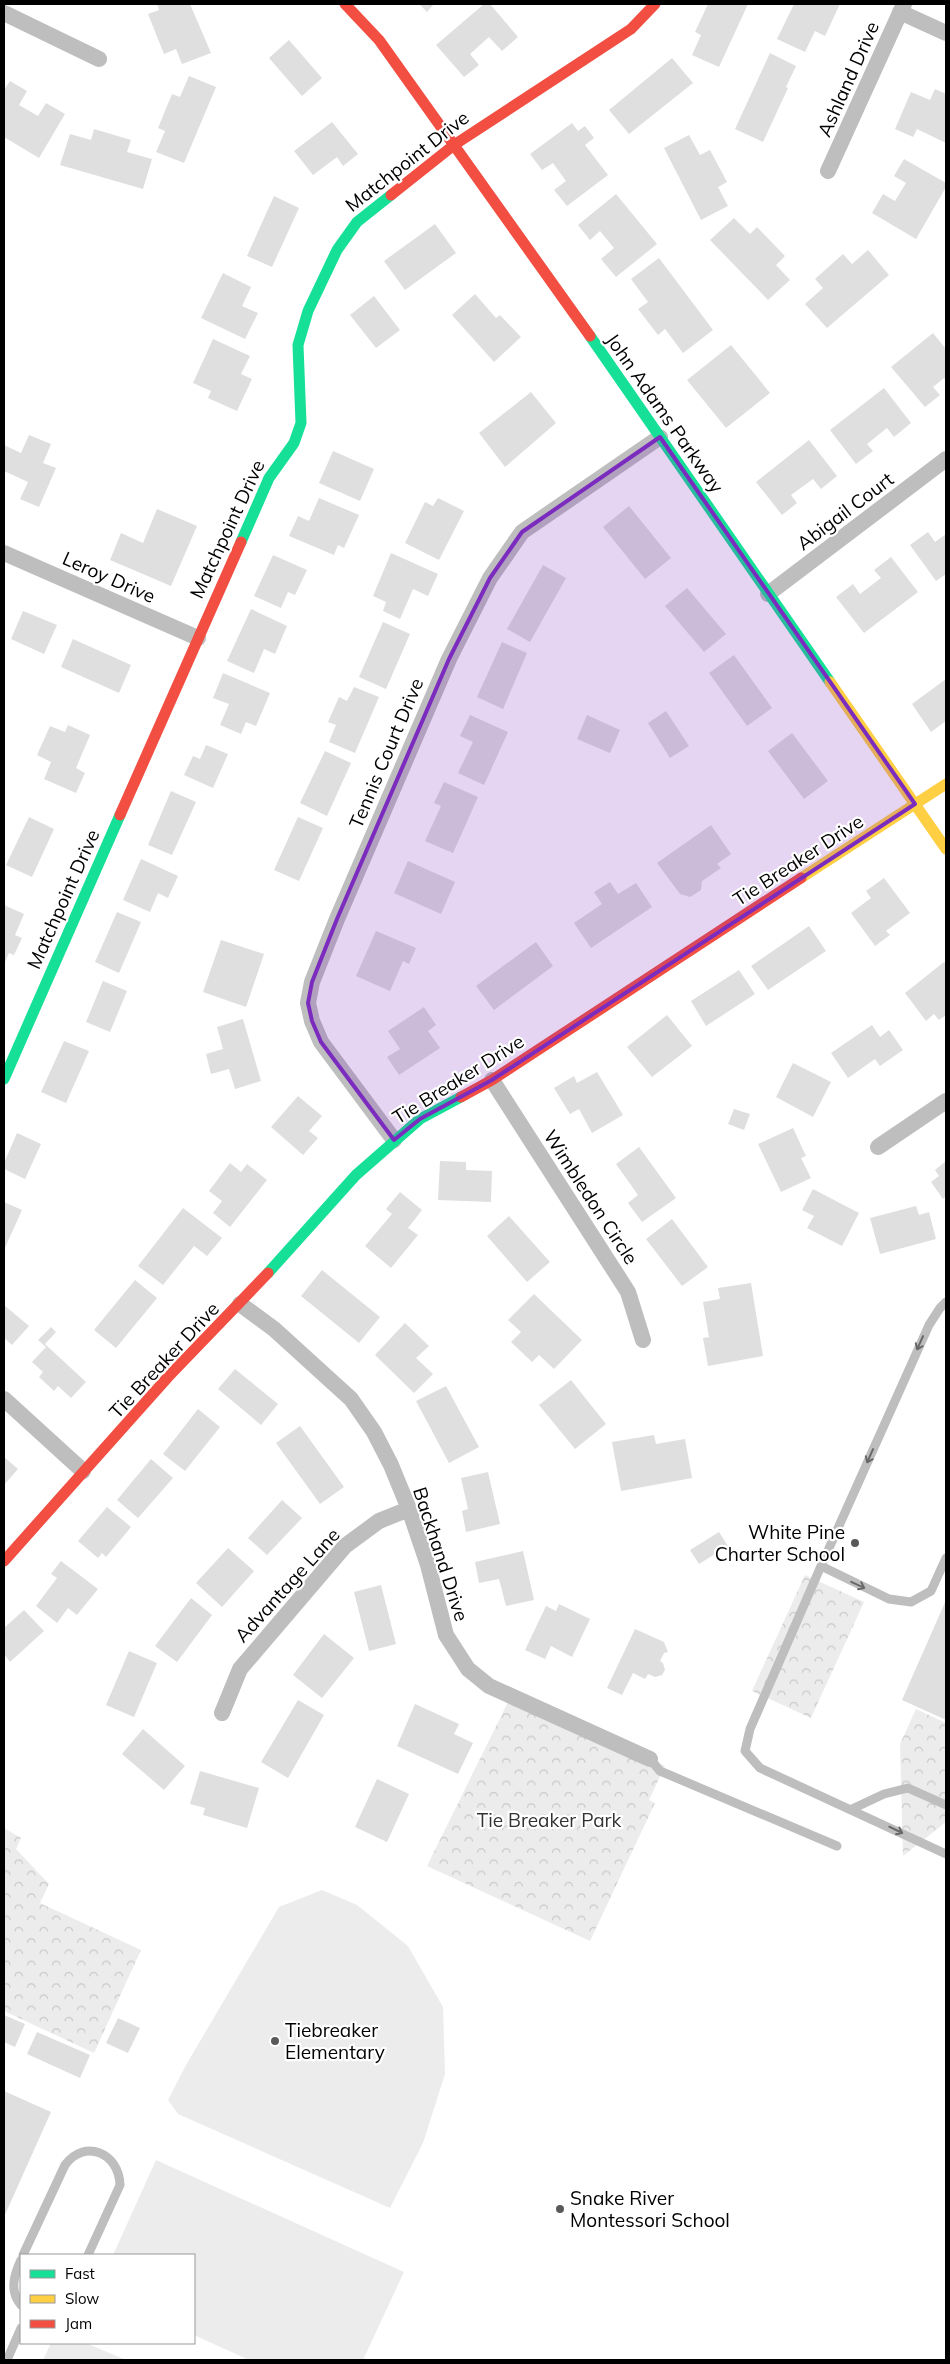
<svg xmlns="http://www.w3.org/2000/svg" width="950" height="2364" viewBox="0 0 950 2364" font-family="Mulish,sans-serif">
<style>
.park{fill:url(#park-crowns)}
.pitch{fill:#ececec}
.building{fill:#dfdfdf}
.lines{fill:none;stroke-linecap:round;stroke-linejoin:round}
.lane{stroke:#bebebe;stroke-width:9}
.street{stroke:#bebebe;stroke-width:16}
.fast{stroke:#16e098;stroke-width:11}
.slow{stroke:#ffcf43;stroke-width:11}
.jam{stroke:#f24e42;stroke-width:11}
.oneway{stroke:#686868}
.marked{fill:#7b2cbf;fill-opacity:0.2;stroke:#7b2cbf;stroke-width:4;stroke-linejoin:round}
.poi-dot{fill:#595959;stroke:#fff;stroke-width:2}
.labels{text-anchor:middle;stroke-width:4.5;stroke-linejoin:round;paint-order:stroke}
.street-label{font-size:19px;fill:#000;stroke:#fff}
.poi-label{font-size:19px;fill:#000;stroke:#fff;text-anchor:start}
.park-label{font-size:19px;fill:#333;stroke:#fff}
</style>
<defs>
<pattern id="park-crowns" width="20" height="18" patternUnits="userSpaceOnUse" patternTransform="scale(1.25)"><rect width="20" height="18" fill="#ececec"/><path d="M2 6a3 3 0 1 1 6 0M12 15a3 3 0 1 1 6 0" fill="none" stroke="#c9c9c9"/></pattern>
</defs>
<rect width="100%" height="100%" fill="#fff"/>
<!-- park -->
<path class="park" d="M 805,1575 L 864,1602 L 811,1718 L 752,1691 Z
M 511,1696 L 665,1766 L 649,1800 L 655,1803 L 590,1941 L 427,1866 Z
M 916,1709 L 946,1723 L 946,1822 L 903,1856 L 900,1744 Z
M 4,1828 L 21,1838 L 16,1849 L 49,1884 L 40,1903 L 141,1950 L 94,2053 L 4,2011 Z"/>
<!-- pitch -->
<path class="pitch" d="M 322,1890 L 357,1905 L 408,1946 L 443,2007 L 445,2074 L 423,2143 L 390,2208 L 178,2114 L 168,2100 L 186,2065 L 279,1907 Z
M 156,2160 L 404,2272 L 363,2360 L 249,2360 L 194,2335 L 194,2255 L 113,2255 Z
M 51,2343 L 86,2343 L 126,2360 L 43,2360 Z"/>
<!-- building -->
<path class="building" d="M 157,4 L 190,4 L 211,53 L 182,64 L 176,49 L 164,54 L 148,14 L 159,10 Z
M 419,4 L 434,4 L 427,12 Z
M 484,4 L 490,4 L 518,37 L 502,51 L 489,37 L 470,54 L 479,65 L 464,77 L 436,45 Z
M 708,4 L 748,4 L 719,67 L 692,55 L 701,35 L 695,32 Z
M 794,4 L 840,4 L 825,36 L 815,31 L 805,52 L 777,39 Z
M 289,40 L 322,78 L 302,96 L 269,58 Z
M 770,53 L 796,66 L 786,87 L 788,88 L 763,142 L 735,129 Z
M 672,58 L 693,83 L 629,134 L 609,110 Z
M 189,76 L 216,87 L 184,163 L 156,152 L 165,131 L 158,128 L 172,94 L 180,97 Z
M 10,81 L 27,91 L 19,105 L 38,116 L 46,103 L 65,114 L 39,158 L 4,137 L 4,90 Z
M 935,89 L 946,94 L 946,143 L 917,129 L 913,137 L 895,129 L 911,92 L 930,100 Z
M 332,122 L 358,154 L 343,166 L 337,157 L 313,175 L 294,151 Z
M 572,123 L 578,131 L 585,126 L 594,138 L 585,145 L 608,175 L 567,206 L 554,190 L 566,181 L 553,163 L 542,170 L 530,154 Z
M 94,129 L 131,140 L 127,152 L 152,159 L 143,189 L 60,165 L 70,134 L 91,140 Z
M 689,135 L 700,155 L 710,150 L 727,182 L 718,187 L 728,206 L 701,220 L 664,148 Z
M 904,159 L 946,183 L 946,187 L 916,239 L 872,213 L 883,194 L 895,201 L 906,183 L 894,176 Z
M 616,194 L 657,244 L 616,277 L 601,259 L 614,248 L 600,231 L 590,240 L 578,225 Z
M 274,196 L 299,208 L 272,267 L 247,256 Z
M 734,218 L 750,234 L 757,227 L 785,256 L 776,265 L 790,280 L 768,300 L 710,240 Z
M 435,224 L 456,253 L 405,290 L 384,261 Z
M 868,250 L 889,275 L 827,328 L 805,304 L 823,288 L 815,279 L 843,254 L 852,264 Z
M 659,258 L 713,330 L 683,353 L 665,329 L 658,335 L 638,309 L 648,302 L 631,279 Z
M 223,273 L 251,287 L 242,306 L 258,313 L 245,339 L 201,318 Z
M 475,294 L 496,318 L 500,315 L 521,337 L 494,362 L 452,315 Z
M 374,296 L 400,330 L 376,348 L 350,315 Z
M 933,333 L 946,349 L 946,381 L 944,378 L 933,387 L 940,395 L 925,407 L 891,367 Z
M 213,339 L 250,356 L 241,374 L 252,379 L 237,411 L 208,398 L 211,391 L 193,383 Z
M 731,345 L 770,393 L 726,428 L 687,380 Z
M 884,388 L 911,423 L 894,437 L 887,428 L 867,444 L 873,451 L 856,464 L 830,430 Z
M 531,392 L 556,423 L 505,467 L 479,433 Z
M 29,435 L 51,444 L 43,463 L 56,468 L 39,507 L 20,499 L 28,482 L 4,471 L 4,445 L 21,453 Z
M 809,440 L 837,476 L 821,489 L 813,479 L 791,495 L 797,503 L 782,515 L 756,482 Z
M 333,451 L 374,469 L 360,501 L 319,483 Z
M 319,498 L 359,515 L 344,548 L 338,545 L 334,555 L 289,536 L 298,516 L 309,521 Z
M 438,498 L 464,511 L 439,560 L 405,543 L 425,502 L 433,506 Z
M 629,506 L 671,558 L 645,579 L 603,527 Z
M 157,509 L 197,526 L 171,586 L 110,560 L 121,533 L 143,543 Z
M 928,532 L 935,542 L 946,534 L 946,574 L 936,581 L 910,545 Z
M 391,553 L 438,574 L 428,596 L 413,589 L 400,619 L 383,611 L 386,602 L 373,596 Z
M 273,555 L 307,570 L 295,595 L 288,592 L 281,608 L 254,596 Z
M 891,557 L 918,592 L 864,633 L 836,597 L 853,584 L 860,594 L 881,578 L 874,570 Z
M 543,565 L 566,578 L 530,642 L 507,629 Z
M 687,588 L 726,634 L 704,652 L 665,606 Z
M 251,609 L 287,626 L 275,654 L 264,649 L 254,673 L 227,661 Z
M 23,611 L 57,625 L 44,654 L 11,639 Z
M 383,622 L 410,634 L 386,689 L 359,677 Z
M 73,639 L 131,665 L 119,693 L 61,667 Z
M 502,642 L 527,653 L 503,709 L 477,697 Z
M 734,655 L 772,708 L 747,726 L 709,673 Z
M 223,673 L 270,693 L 256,726 L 246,722 L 241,734 L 220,725 L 229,704 L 213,698 Z
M 946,679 L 946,721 L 931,732 L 912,704 Z
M 354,687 L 379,697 L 355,753 L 329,742 L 336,725 L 328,722 L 339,697 L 347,701 Z
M 666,711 L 689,746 L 670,758 L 648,723 Z
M 470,715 L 508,732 L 484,785 L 458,773 L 473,742 L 460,736 Z
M 587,715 L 620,730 L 610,753 L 577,739 Z
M 68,725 L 90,735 L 76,768 L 85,773 L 76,793 L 44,779 L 51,762 L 37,755 L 50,726 L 65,732 Z
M 792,733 L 828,781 L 804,799 L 768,751 Z
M 206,745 L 228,754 L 213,788 L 184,775 L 193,756 L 200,759 Z
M 325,751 L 351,763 L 327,816 L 300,803 Z
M 444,782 L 478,797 L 453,853 L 425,841 L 441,806 L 434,803 Z
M 171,791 L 196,802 L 172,855 L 148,845 Z
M 29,817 L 54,829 L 32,877 L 6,865 Z
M 298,817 L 323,828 L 299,881 L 274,870 Z
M 711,825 L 731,854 L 717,864 L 721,868 L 702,881 L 701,890 L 690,897 L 680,894 L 657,863 Z
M 141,859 L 178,876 L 168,898 L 158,893 L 150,912 L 123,900 Z
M 408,861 L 455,882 L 441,914 L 394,893 Z
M 884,878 L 910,913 L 886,931 L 890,935 L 875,946 L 851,913 L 871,898 L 866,891 Z
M 610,882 L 618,894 L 636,883 L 652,907 L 591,948 L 574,923 L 602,904 L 594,892 Z
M 4,905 L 24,914 L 15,935 L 22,938 L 14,955 L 9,953 L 4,964 Z
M 117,912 L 141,922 L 119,973 L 95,962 Z
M 809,926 L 826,951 L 768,990 L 751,966 Z
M 376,931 L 416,948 L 409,964 L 403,961 L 390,991 L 356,976 Z
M 221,940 L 264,954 L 246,1007 L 203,992 Z
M 536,942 L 553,966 L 494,1010 L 476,986 Z
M 944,962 L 946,965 L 946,1015 L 939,1020 L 934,1014 L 926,1021 L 905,993 Z
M 739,970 L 755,994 L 706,1026 L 691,1001 Z
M 103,981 L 127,991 L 110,1032 L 86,1022 Z
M 424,1007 L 436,1025 L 428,1031 L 440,1048 L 399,1075 L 387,1057 L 400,1049 L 388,1031 Z
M 667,1015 L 692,1046 L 652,1077 L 627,1047 Z
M 243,1019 L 261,1081 L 235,1089 L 229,1069 L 211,1074 L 206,1054 L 223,1049 L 217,1027 Z
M 872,1025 L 880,1037 L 889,1030 L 903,1050 L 880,1066 L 875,1059 L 848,1078 L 831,1053 Z
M 64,1041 L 89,1051 L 66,1103 L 41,1092 Z
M 793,1063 L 831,1082 L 813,1117 L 776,1097 Z
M 597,1072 L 623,1115 L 592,1133 L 579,1109 L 570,1114 L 554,1088 L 574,1076 L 577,1083 Z
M 298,1096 L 322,1116 L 309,1131 L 318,1138 L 303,1155 L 271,1127 Z
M 734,1109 L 750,1114 L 744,1130 L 728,1124 Z
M 793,1128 L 806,1156 L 801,1158 L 811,1178 L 781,1192 L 758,1144 Z
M 17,1133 L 41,1144 L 25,1179 L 4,1169 L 4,1163 Z
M 639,1147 L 676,1198 L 642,1222 L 628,1203 L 638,1195 L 616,1164 Z
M 440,1161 L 466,1162 L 466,1170 L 492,1171 L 491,1202 L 438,1200 Z
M 946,1161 L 946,1196 L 943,1199 L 931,1182 L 939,1176 L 935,1170 Z
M 230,1163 L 241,1172 L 247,1164 L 267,1180 L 230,1227 L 213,1213 L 222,1201 L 209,1191 Z
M 813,1189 L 859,1213 L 842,1246 L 807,1228 L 814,1216 L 802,1210 Z
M 400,1192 L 422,1210 L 408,1228 L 418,1235 L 391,1268 L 365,1246 L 392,1214 L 386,1209 Z
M 4,1202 L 22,1210 L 4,1250 Z
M 916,1206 L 919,1215 L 929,1212 L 936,1239 L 880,1254 L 870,1218 Z
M 183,1208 L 222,1238 L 207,1256 L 194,1246 L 163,1285 L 138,1266 Z
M 509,1216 L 550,1262 L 527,1282 L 487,1236 Z
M 672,1219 L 708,1267 L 682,1286 L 646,1239 Z
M 322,1270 L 380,1317 L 359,1343 L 301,1296 Z
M 135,1280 L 157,1298 L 116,1348 L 94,1330 Z
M 751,1283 L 763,1356 L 708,1366 L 703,1338 L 709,1337 L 703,1302 L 720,1299 L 718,1288 Z
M 534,1294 L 582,1340 L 554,1369 L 539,1355 L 532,1362 L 511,1342 L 521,1332 L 508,1320 Z
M 4,1305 L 29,1326 L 12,1345 L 4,1338 Z
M 405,1323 L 429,1346 L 416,1358 L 433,1374 L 414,1393 L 375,1355 Z
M 51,1327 L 56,1332 L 45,1344 L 86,1382 L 71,1398 L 58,1386 L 54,1391 L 39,1377 L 43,1372 L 32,1362 L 46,1347 L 38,1340 Z
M 235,1369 L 278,1404 L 261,1425 L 218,1389 Z
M 571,1380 L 606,1424 L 575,1449 L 539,1405 Z
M 446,1386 L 479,1447 L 449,1463 L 416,1401 Z
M 198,1409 L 220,1427 L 185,1471 L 163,1454 Z
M 300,1426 L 344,1487 L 320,1504 L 276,1443 Z
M 654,1435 L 656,1444 L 685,1439 L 692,1478 L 621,1491 L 612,1442 Z
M 4,1457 L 18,1469 L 4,1485 Z
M 151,1459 L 173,1478 L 138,1518 L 117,1500 Z
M 488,1472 L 500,1524 L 466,1532 L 462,1511 L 468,1509 L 461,1478 Z
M 282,1500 L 302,1518 L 267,1555 L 248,1538 Z
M 107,1507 L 131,1527 L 106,1557 L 102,1553 L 98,1558 L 78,1541 Z
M 719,1532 L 728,1546 L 699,1564 L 690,1550 Z
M 228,1548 L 254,1571 L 222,1607 L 196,1583 Z
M 523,1551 L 534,1600 L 506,1606 L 499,1579 L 479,1583 L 475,1562 Z
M 61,1561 L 98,1589 L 77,1615 L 68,1608 L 57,1623 L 36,1606 L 57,1578 L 51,1574 Z
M 381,1585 L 396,1644 L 369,1651 L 354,1592 Z
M 191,1598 L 212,1615 L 177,1662 L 155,1646 Z
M 946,1600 L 946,1720 L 902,1700 Z
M 559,1604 L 590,1619 L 572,1657 L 551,1646 L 545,1659 L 525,1650 L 546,1606 L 556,1611 Z
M 24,1610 L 44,1631 L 10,1662 L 4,1654 L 4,1628 Z
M 635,1629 L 664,1642 L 668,1652 L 664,1653 L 660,1661 L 663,1663 L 665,1670 L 662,1675 L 655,1677 L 648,1674 L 645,1679 L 633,1673 L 622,1695 L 607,1688 Z
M 324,1634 L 354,1658 L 322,1698 L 293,1675 Z
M 129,1651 L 157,1663 L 134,1717 L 106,1705 Z
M 298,1700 L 324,1715 L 288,1778 L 261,1762 Z
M 415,1704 L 459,1724 L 454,1734 L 473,1743 L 458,1774 L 397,1746 Z
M 143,1729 L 185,1766 L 164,1790 L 122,1754 Z
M 200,1771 L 259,1788 L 247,1828 L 203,1815 L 205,1808 L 190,1804 Z
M 377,1779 L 409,1794 L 387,1842 L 355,1827 Z
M 4,2015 L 25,2024 L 15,2047 L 4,2042 Z
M 118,2018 L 140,2028 L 128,2053 L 106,2043 Z
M 37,2032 L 90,2055 L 80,2078 L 27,2054 Z
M 4,2091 L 51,2112 L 4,2217 Z"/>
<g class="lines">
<!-- lane -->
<path class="lane" d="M 946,1302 L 940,1308 L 929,1325 L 821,1566 L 889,1599 L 911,1602 L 931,1591 L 946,1558
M 821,1566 L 750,1729 L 745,1751 L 760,1768 L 946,1854
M 650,1759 L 660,1771 L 837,1846
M 852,1809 L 884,1794 L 908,1788 L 946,1805
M 23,2255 L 65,2165 C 85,2138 119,2153 120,2185 L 88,2255
M 21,2260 C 14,2275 9,2291 21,2305
M 7,2360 L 21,2328"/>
<!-- street -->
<path class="street" d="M 900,12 L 946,33
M 4,13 L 99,59
M 828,171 L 904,4
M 4,553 L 198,638
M 768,594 L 946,459
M 492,1080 L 628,1292 L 643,1340
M 394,1140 L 321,1042 L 312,1021 L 308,1003 L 312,982 L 337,919 L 449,659 L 490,578 L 522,532 L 660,437
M 878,1147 L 946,1101
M 240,1304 L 274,1329 L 351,1399 L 374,1432 L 391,1465 L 409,1509 L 428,1565 L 446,1635 L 468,1669 L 489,1686 L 650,1759
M 4,1399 L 83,1471
M 222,1713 L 240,1669 L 345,1546 L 379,1521 L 409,1509"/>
<!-- fast -->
<path class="fast" d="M 590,336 L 830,682
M 241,542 L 269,478 L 294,443 L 301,423 L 298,345 L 308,311 L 337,250 L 357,222 L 391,195
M 4,1079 L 120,815
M 268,1273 L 356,1175 L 420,1119 L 461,1097"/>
<!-- slow -->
<path class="slow" d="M 830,682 L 946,849
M 801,878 L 946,784"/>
<!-- jam -->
<path class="jam" d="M 345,4 L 379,40 L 590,336
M 391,195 L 454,145 L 631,29 L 655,4
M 120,815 L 241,542
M 461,1097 L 492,1080 L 801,878
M 4,1561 L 168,1377 L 268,1273"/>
</g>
<!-- one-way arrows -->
<defs><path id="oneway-shaft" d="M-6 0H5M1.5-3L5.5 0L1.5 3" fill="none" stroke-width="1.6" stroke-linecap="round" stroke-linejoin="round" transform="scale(1.25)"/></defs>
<g class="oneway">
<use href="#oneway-shaft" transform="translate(920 1343) rotate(114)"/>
<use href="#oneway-shaft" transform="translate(870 1456) rotate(114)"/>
<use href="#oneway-shaft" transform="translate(858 1585) rotate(25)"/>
<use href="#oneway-shaft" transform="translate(896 1830) rotate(26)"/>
</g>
<!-- marked area -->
<path class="marked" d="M 660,437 L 915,804 L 492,1080 L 420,1119 L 394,1140 L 321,1042 L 312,1021 L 308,1003 L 312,982 L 337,919 L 449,659 L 490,578 L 522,532 Z"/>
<!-- markers -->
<g class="poi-dot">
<circle cx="855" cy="1543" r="5"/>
<circle cx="275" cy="2041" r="5"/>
<circle cx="560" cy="2209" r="5"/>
</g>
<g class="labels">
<!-- street labels -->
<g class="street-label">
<text transform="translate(848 79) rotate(-66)" y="7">Ashland Drive</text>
<text transform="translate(407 161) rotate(-38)" y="7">Matchpoint Drive</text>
<text transform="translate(665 413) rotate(55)" y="7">John Adams Parkway</text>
<text transform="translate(845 511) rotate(-37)" y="7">Abigail Court</text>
<text transform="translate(227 529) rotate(-65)" y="7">Matchpoint Drive</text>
<text transform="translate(109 577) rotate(24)" y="7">Leroy Drive</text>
<text transform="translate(386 753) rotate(-67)" y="7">Tennis Court Drive</text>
<text transform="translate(798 860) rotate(-33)" y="7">Tie Breaker Drive</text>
<text transform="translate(63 899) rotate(-66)" y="7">Matchpoint Drive</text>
<text transform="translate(458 1079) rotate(-32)" y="7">Tie Breaker Drive</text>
<text transform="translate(591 1197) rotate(57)" y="7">Wimbledon Circle</text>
<text transform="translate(164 1360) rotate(-47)" y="7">Tie Breaker Drive</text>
<text transform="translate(441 1554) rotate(72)" y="7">Backhand Drive</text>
<text transform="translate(287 1585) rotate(-48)" y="7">Advantage Lane</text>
</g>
<!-- poi labels -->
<g class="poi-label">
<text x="845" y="1539" text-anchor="end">White Pine<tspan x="845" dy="22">Charter School</tspan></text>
<text x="285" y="2037">Tiebreaker<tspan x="285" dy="22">Elementary</tspan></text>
<text x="570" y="2205">Snake River<tspan x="570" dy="22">Montessori School</tspan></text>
</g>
<!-- park labels -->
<g class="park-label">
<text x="549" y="1827">Tie Breaker Park</text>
</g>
</g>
<!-- border -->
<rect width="950" height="2364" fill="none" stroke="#000000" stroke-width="10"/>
<!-- legend -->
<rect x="20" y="2254" width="175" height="90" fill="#ffffff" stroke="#999999"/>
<rect x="30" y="2270" width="25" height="8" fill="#16e098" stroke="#999999"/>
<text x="65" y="2279" font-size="15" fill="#000000">Fast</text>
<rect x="30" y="2295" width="25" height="8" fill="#ffcf43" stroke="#999999"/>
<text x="65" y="2304" font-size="15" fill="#000000">Slow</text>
<rect x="30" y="2320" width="25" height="8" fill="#f24e42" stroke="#999999"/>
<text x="65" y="2329" font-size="15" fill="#000000">Jam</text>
</svg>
